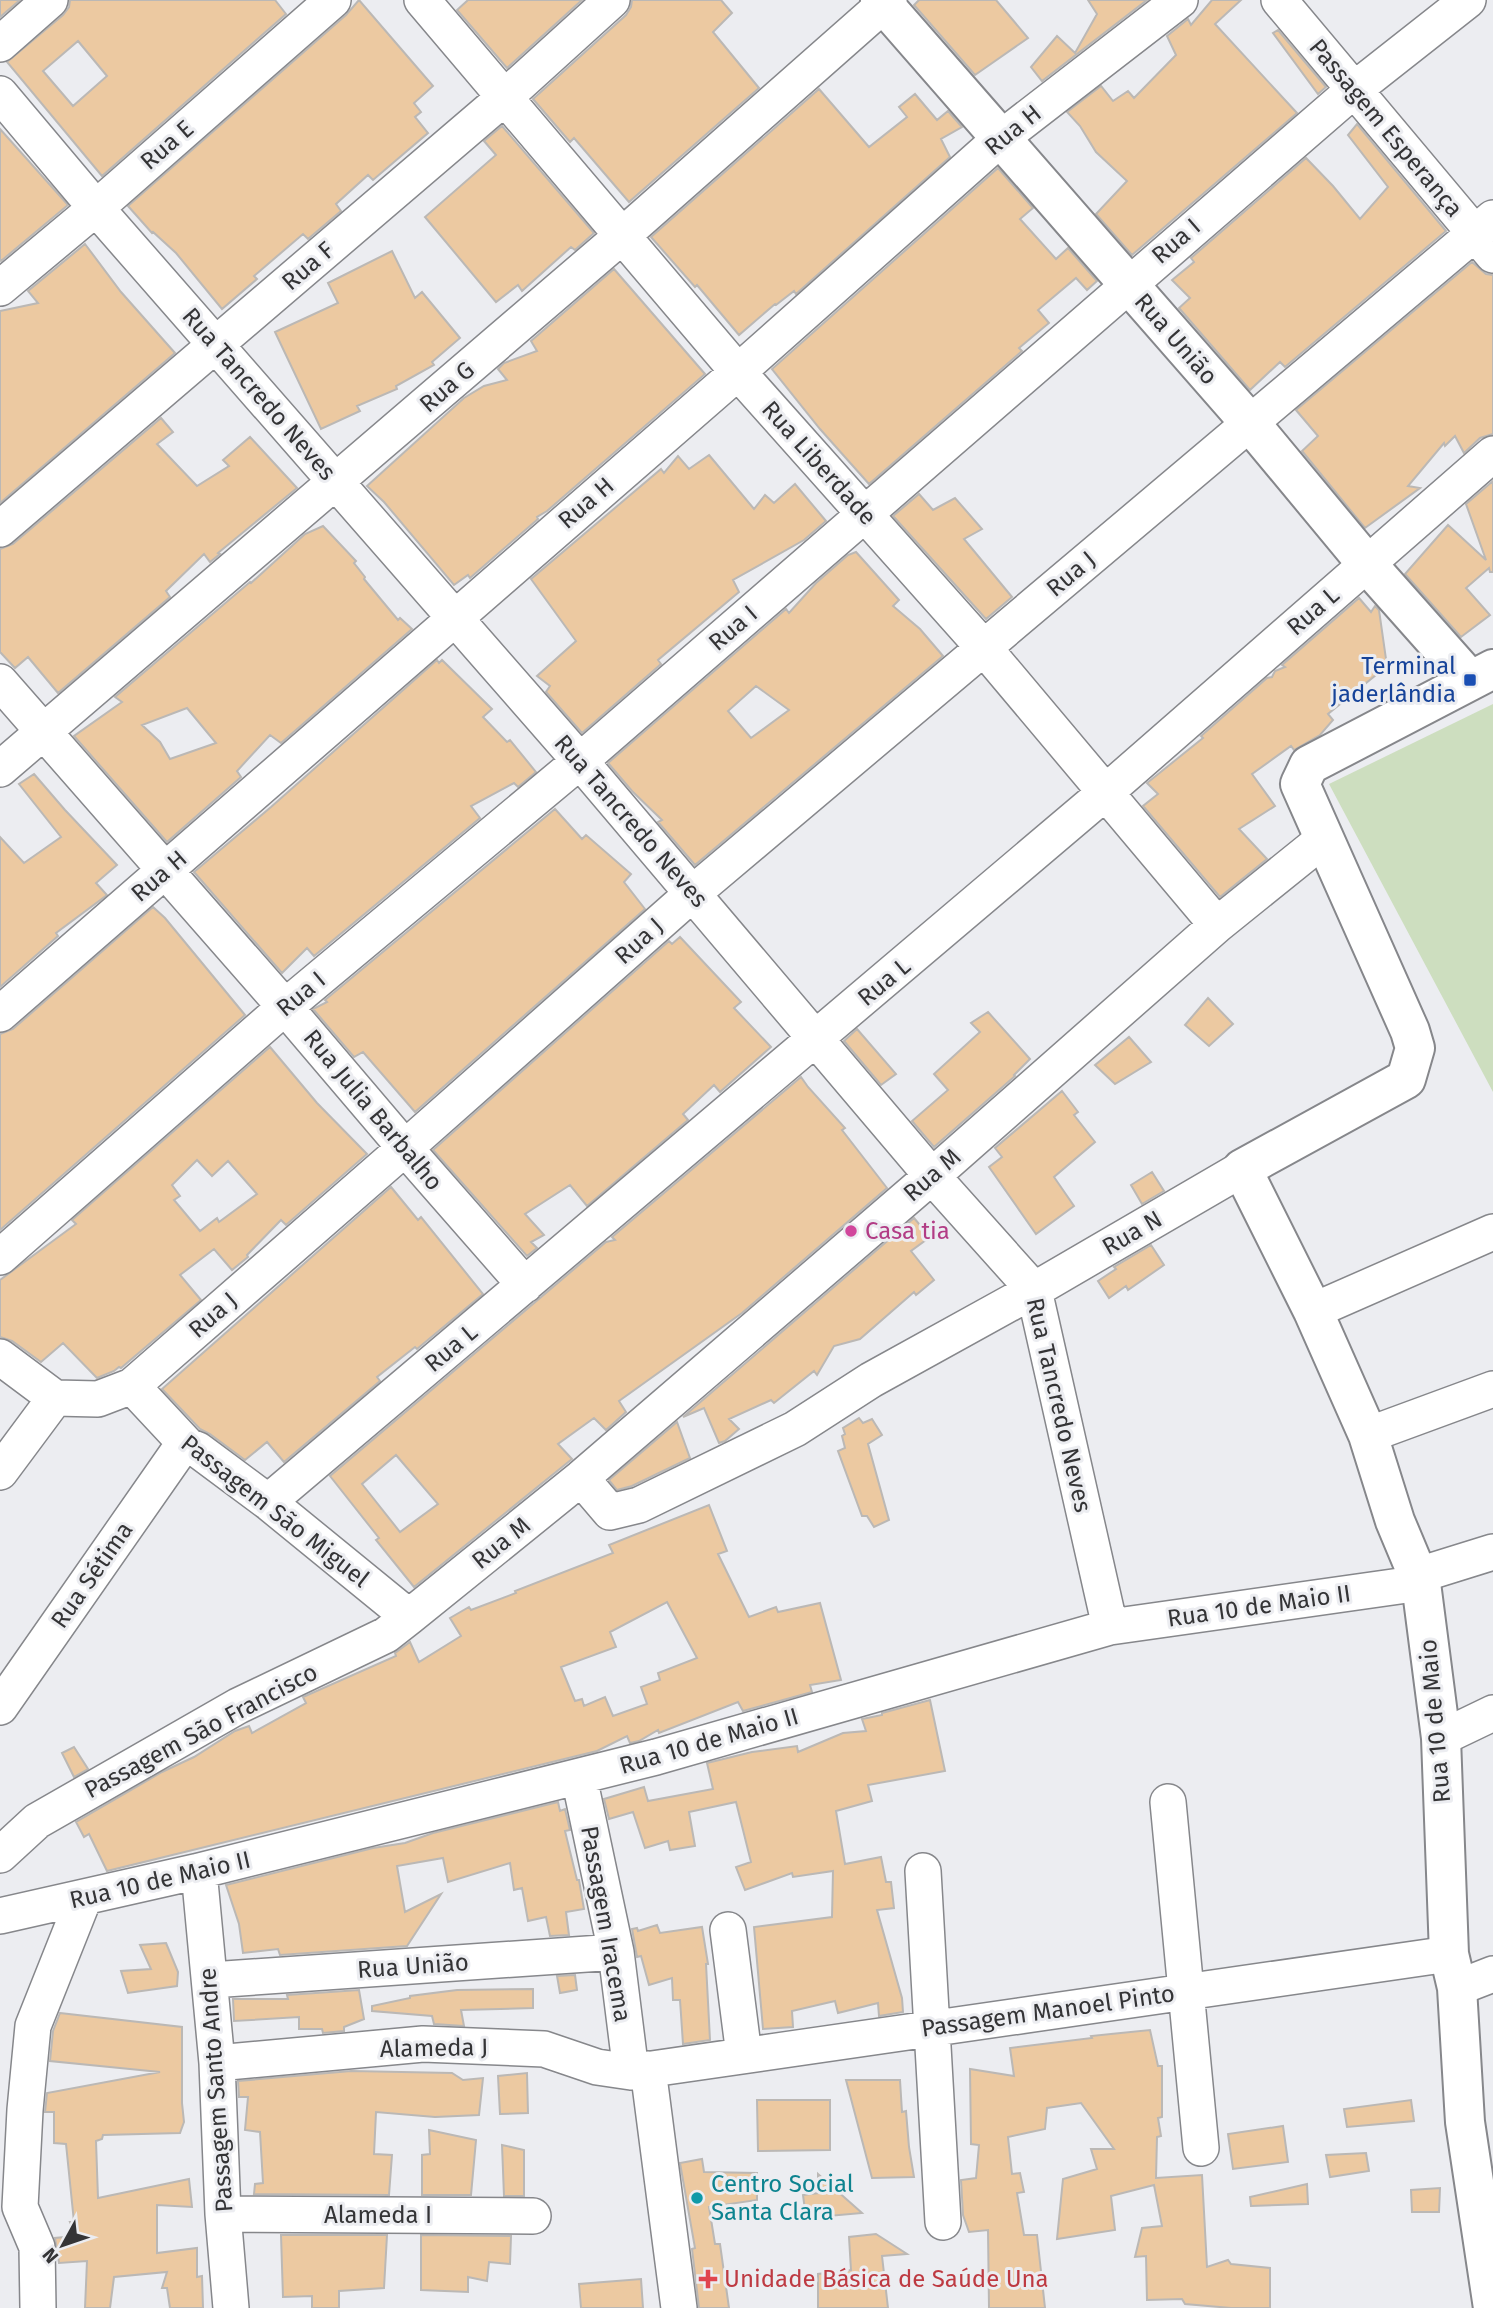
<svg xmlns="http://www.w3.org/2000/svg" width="1493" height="2308" viewBox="0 0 1493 2308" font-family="'Fira Sans',sans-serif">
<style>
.green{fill:#cddebf}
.building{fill:#ecc9a1;stroke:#bbb8b5;stroke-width:2;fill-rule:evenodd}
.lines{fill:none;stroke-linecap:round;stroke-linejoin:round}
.minor-casing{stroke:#86878b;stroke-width:38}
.major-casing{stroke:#86878b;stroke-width:42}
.minor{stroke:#fff;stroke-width:35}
.major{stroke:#fff;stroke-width:38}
.transit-dot{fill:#1a4fb4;stroke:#ecedf1;stroke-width:2.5}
.hotel-dot{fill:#d1479c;stroke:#ecedf1;stroke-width:2.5}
.culture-dot{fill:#0f9aa8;stroke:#ecedf1;stroke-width:2.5}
.health-dot{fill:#e0444e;stroke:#ecedf1;stroke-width:2.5}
.labels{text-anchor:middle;stroke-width:6;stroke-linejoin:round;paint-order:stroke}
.street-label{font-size:24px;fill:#343436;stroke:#ecedf1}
.transit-label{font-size:24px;fill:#164399;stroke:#ecedf1;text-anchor:end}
.hotel-label{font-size:24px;fill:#b23c85;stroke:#ecedf1;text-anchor:start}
.culture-label{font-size:24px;fill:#0d838f;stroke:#ecedf1;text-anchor:start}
.health-label{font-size:24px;fill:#be3a42;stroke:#ecedf1;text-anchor:start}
</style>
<rect width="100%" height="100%" fill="#ecedf1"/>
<!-- green -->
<path class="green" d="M 1493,704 L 1493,1092 L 1329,784 Z"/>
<!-- building -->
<path class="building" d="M 0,0 L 20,0 L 0,17 Z
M 70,0 L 275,0 L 286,14 L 102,176 L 7,62 L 63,15 L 69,7 ZM 78,41 L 107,76 L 73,106 L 43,71 Z
M 359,0 L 433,86 L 414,103 L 421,112 L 415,117 L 428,133 L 373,180 L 368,175 L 336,204 L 341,211 L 308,239 L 303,234 L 254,276 L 257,279 L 222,309 L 176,253 L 153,232 L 152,233 L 128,206 L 346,15 Z
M 468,0 L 582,0 L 507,68 L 457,10 Z
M 632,0 L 721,0 L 732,13 L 713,32 L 759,88 L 629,202 L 574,138 L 570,142 L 533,99 L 626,15 L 631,7 Z
M 919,0 L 996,0 L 1028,38 L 975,75 L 914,5 Z
M 1088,0 L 1147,0 L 1042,81 L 1031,67 L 1057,36 L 1075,53 L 1097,14 Z
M 1212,0 L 1241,0 L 1215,24 L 1297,113 L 1132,255 L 1096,214 L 1127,181 L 1096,152 L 1080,126 L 1067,112 L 1101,86 L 1113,101 L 1128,91 L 1134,98 L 1176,55 L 1167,36 L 1188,19 L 1191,25 Z
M 1278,30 L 1326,87 L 1318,94 L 1273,33 Z
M 819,89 L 869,147 L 907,117 L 899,107 L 915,94 L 937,120 L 948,111 L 962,127 L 941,139 L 950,157 L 796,294 L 794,291 L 776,305 L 775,304 L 739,335 L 697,285 L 695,287 L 651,237 Z
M 1357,124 L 1446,231 L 1285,367 L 1280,362 L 1250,390 L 1179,308 L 1190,298 L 1172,280 L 1194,262 L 1191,258 L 1306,158 L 1333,186 L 1360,219 L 1388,187 L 1348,135 Z
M 502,126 L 594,233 L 575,250 L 571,247 L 522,291 L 518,285 L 496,302 L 425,217 L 496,155 L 484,141 Z
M 0,129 L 68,205 L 1,261 L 0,259 Z
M 998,168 L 1033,208 L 1020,219 L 1056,259 L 1068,248 L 1097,281 L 1087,290 L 1076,278 L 1038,310 L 1049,323 L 1019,348 L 1022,351 L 869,484 L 820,429 L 772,369 Z
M 85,244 L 121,292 L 175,353 L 0,503 L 0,311 L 38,303 L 28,291 Z
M 392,251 L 415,298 L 422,292 L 460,338 L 432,362 L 434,365 L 396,386 L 397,389 L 357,406 L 360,411 L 321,429 L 275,332 L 338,303 L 328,283 Z
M 1472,262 L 1486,274 L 1493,275 L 1493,434 L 1480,438 L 1464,453 L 1455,436 L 1445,446 L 1444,443 L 1408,486 L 1420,488 L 1365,528 L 1302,451 L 1318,436 L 1296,410 Z
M 614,269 L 705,374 L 547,511 L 537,517 L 538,519 L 470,578 L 468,575 L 454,585 L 384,502 L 367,486 L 464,398 L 484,386 L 507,380 L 498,369 L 504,363 L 537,351 L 531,341 Z
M 161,418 L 173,432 L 157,444 L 197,486 L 229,466 L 223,460 L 250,437 L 297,488 L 218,553 L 220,554 L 210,562 L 204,554 L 166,591 L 170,597 L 58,693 L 28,657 L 15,668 L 0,652 L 0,549 L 13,544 Z
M 709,455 L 754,509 L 765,495 L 774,503 L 795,484 L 826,521 L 804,540 L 733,580 L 739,592 L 658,660 L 661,664 L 582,733 L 546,692 L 550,686 L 537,676 L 576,641 L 531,579 L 661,469 L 664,473 L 678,456 L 689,469 Z
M 1493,481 L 1493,572 L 1490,572 L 1489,568 L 1466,588 L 1490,615 L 1461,637 L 1405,574 L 1448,525 L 1486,560 L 1466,504 Z
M 919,494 L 933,510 L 955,498 L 982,529 L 964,539 L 1012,597 L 986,619 L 893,516 Z
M 323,526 L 356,561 L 354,563 L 365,577 L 364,579 L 398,620 L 400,618 L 412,629 L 281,743 L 270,735 L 237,771 L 241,777 L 167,842 L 74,736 L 122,702 L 115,697 L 250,582 L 251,583 L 305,534 ZM 187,708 L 216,743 L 170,759 L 160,742 L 142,725 Z
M 856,552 L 899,600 L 893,606 L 920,629 L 943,656 L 695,865 L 658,822 L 662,820 L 632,791 L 608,763 L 786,609 L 789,613 L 816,583 L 848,555 ZM 756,686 L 789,710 L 751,738 L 728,711 Z
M 1359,598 L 1371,612 L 1375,606 L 1379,610 L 1387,666 L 1328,714 L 1333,720 L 1320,735 L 1294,750 L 1291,746 L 1252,774 L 1275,806 L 1239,829 L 1267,859 L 1220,897 L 1143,806 L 1158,794 L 1147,783 L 1203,738 L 1201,736 L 1267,678 L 1272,677 L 1275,671 L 1285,667 L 1282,665 Z
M 437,660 L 439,663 L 442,660 L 492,709 L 483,717 L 507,742 L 510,740 L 536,772 L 518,787 L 514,783 L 471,806 L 480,818 L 314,956 L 307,948 L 282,973 L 194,872 L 271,807 Z
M 34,774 L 65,810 L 117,865 L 96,883 L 107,895 L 56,933 L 58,936 L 0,987 L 0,837 L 24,863 L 61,837 L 19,784 Z
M 555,809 L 582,839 L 586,835 L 631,874 L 624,882 L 645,909 L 415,1112 L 363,1052 L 354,1057 L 313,1009 L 327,1002 L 325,1000 Z
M 153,907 L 165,918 L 245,1015 L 0,1230 L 0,1034 L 13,1029 Z
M 680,937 L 741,1002 L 734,1008 L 771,1047 L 720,1092 L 714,1085 L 683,1114 L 688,1120 L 587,1206 L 570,1185 L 525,1214 L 544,1235 L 531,1242 L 537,1248 L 527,1256 L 433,1150 L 669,941 L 672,944 Z
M 1208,998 L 1233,1024 L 1209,1046 L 1185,1025 Z
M 988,1012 L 1030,1059 L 1014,1075 L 1015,1076 L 934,1147 L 912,1121 L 948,1090 L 934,1074 L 980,1032 L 971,1023 Z
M 857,1029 L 896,1074 L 881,1085 L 844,1041 Z
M 1129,1037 L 1151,1062 L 1115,1084 L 1095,1065 Z
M 270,1047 L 317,1103 L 367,1154 L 286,1225 L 281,1220 L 247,1255 L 248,1257 L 232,1270 L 214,1249 L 180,1275 L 201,1300 L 121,1368 L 119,1367 L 114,1371 L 97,1378 L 63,1343 L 41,1362 L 12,1341 L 0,1337 L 0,1280 L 76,1224 L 72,1220 ZM 197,1160 L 212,1176 L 228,1161 L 257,1194 L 219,1222 L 217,1218 L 200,1231 L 174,1200 L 180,1196 L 172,1185 Z
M 801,1077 L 808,1087 L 845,1128 L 842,1130 L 887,1188 L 742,1313 L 619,1401 L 626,1412 L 606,1430 L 594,1418 L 558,1444 L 572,1459 L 414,1587 L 376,1540 L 379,1538 L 330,1476 L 606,1242 L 615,1240 L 612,1237 ZM 396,1455 L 438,1504 L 400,1532 L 362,1484 Z
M 1062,1091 L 1078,1112 L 1074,1115 L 1095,1142 L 1054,1177 L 1074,1206 L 1036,1234 L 989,1167 L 1002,1157 L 995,1148 Z
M 1152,1172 L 1164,1191 L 1142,1204 L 1131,1185 Z
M 391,1187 L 418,1220 L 421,1217 L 483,1294 L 417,1349 L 415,1347 L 377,1377 L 380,1381 L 284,1462 L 267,1442 L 245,1460 L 210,1434 L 200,1429 L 162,1389 Z
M 914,1218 L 930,1237 L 911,1251 L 934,1280 L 916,1295 L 914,1292 L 860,1339 L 834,1346 L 817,1375 L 814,1371 L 774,1403 L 771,1400 L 729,1419 L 739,1429 L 725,1441 L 719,1443 L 704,1408 L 683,1417 Z
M 1151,1245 L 1164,1265 L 1128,1290 L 1126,1286 L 1109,1298 L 1098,1281 L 1116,1269 L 1114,1267 Z
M 859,1418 L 863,1423 L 872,1419 L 882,1435 L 868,1444 L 889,1520 L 874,1527 L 867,1516 L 862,1516 L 838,1451 L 845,1448 L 842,1436 L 845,1434 L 843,1428 Z
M 677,1422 L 690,1458 L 632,1486 L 617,1490 L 609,1480 Z
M 709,1505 L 727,1551 L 718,1554 L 749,1617 L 776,1607 L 778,1612 L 820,1603 L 841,1680 L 810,1685 L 812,1692 L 743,1711 L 738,1702 L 659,1733 L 658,1730 L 639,1741 L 630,1743 L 627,1736 L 597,1751 L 107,1871 L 89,1834 L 84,1837 L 76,1822 L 162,1772 L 194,1757 L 235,1731 L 249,1726 L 252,1733 L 306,1703 L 303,1697 L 396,1656 L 395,1653 L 410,1642 L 419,1662 L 461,1636 L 450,1618 L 469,1607 L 471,1610 L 516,1593 L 515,1591 L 613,1553 L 609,1545 ZM 667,1602 L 697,1658 L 658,1673 L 660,1680 L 641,1687 L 647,1704 L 613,1716 L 605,1697 L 584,1706 L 582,1699 L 575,1701 L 561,1667 L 616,1647 L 610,1632 Z
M 930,1700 L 945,1771 L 868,1785 L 872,1801 L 836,1811 L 845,1864 L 881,1857 L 886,1882 L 891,1882 L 894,1908 L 877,1910 L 902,1998 L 903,2012 L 879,2016 L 878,2003 L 838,2013 L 835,2001 L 792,2011 L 793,2027 L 763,2029 L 754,1927 L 832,1917 L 833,1871 L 793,1877 L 792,1873 L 745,1890 L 736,1867 L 751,1862 L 736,1802 L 689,1812 L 695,1846 L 670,1850 L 668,1841 L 645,1848 L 633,1812 L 609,1819 L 604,1799 L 644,1787 L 648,1801 L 713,1789 L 707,1763 L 752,1752 L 797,1746 L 798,1752 L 843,1733 L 866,1731 L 862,1719 L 882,1715 L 882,1713 Z
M 74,1747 L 88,1769 L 74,1777 L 62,1753 Z
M 558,1802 L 560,1811 L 565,1809 L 570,1830 L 565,1831 L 577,1880 L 579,1880 L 584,1909 L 566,1912 L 569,1935 L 550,1936 L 546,1917 L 528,1921 L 522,1888 L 514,1890 L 510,1863 L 448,1882 L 443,1858 L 397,1866 L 405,1912 L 441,1894 L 407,1946 L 280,1955 L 278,1949 L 243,1953 L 239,1924 L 226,1885 L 373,1848 L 405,1843 L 433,1833 Z
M 657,1925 L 660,1933 L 702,1927 L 708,1964 L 706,1964 L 710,2040 L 683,2044 L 680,2000 L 673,2000 L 672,1978 L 649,1985 L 641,1956 L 637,1957 L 632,1929 L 637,1928 L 638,1931 Z
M 166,1943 L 178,1972 L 177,1986 L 128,1993 L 121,1971 L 151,1969 L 140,1945 Z
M 575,1975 L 577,1990 L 560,1993 L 557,1976 Z
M 533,1989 L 533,2008 L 461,2010 L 464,2026 L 434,2024 L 432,2016 L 372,2011 L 372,2006 L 410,1998 L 410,1996 L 457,1990 Z
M 359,1990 L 364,2019 L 344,2027 L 344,2031 L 323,2033 L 322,2029 L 299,2029 L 299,2017 L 234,2021 L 233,1999 L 288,1999 L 287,1995 Z
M 60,2013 L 182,2027 L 182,2103 L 184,2122 L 180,2133 L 103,2135 L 102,2139 L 96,2141 L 98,2198 L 189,2179 L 192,2207 L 157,2205 L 157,2253 L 197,2248 L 197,2277 L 202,2276 L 203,2308 L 170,2308 L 167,2288 L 162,2288 L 167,2272 L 114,2277 L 110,2308 L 85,2308 L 87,2261 L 59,2263 L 55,2238 L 76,2236 L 70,2222 L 74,2222 L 66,2144 L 54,2143 L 54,2112 L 45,2112 L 47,2093 L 160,2072 L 50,2061 L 53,2031 Z
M 1150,2030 L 1158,2066 L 1162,2066 L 1162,2117 L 1158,2118 L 1161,2136 L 1157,2137 L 1156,2178 L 1202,2175 L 1207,2267 L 1228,2260 L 1231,2264 L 1270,2268 L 1270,2308 L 1231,2308 L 1185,2304 L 1182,2299 L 1147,2300 L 1146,2256 L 1135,2257 L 1142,2228 L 1162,2226 L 1154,2185 L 1111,2196 L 1115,2230 L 1057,2239 L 1063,2179 L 1097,2169 L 1091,2149 L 1114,2149 L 1081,2103 L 1047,2108 L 1045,2129 L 1008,2137 L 1012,2174 L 1020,2173 L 1024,2192 L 1017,2193 L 1024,2235 L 1037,2235 L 1045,2308 L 989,2308 L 988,2230 L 969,2232 L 963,2215 L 961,2180 L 976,2178 L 979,2145 L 971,2144 L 970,2069 L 1014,2076 L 1010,2048 L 1092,2038 L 1091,2036 Z
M 351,2071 L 452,2073 L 463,2080 L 483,2078 L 479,2115 L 435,2117 L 376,2112 L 374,2154 L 392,2155 L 389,2195 L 254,2194 L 255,2184 L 263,2183 L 260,2132 L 245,2130 L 248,2097 L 239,2097 L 238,2081 Z
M 527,2073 L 528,2113 L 500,2114 L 498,2076 Z
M 846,2080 L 900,2080 L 902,2112 L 906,2111 L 909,2147 L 914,2177 L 872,2178 Z
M 757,2100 L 830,2100 L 830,2150 L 758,2151 Z
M 1411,2100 L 1414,2121 L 1347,2127 L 1344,2109 Z
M 1283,2126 L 1288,2162 L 1233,2169 L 1228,2134 Z
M 429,2130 L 476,2140 L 471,2195 L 422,2195 L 422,2155 L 430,2154 Z
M 502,2145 L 524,2150 L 524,2196 L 504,2196 Z
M 1366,2153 L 1369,2171 L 1330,2177 L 1326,2155 Z
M 702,2159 L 704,2172 L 757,2173 L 757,2200 L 709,2207 L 715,2244 L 720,2244 L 729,2308 L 699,2308 L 692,2249 L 695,2248 L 680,2163 Z
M 818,2174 L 862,2213 L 806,2218 L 803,2195 L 818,2193 Z
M 1307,2184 L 1308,2204 L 1251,2206 L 1250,2197 Z
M 1440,2188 L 1439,2212 L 1412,2212 L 1411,2190 Z
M 876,2234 L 907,2254 L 882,2256 L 888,2308 L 818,2308 L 818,2274 L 851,2270 L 849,2237 Z
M 281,2235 L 387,2235 L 384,2288 L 339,2291 L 339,2308 L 312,2308 L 312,2296 L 283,2297 Z
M 421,2235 L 511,2236 L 510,2264 L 489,2262 L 487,2281 L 468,2277 L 468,2292 L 421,2290 Z
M 641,2279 L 643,2308 L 581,2308 L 579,2284 Z"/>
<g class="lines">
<defs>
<path id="minor" d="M 422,0 L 738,372 L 984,648 L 1217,925
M 1279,0 L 1493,255
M 0,44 L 50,0
M 0,94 L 96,208 L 580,761 L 932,1176 L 1034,1290 L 1110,1627
M 0,288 L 96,208 L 333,0
M 0,529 L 505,97 L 612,0
M 0,682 L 285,1007 L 405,1148 L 525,1285
M 0,769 L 623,235 L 889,0
M 0,1014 L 738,372 L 1000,139 L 1180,0
M 0,1257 L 285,1007 L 580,761 L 1355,89 L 1468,0
M 1313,1311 L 1493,1232
M 0,1357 L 55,1398 L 98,1399 L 132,1386 L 405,1148 L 693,893 L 1493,218
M 132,1386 L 188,1446 L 198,1450 L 268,1502 L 409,1617
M 1368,1435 L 1493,1389
M 0,1472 L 55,1398
M 581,1478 L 610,1512 L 639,1505 L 795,1429 L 871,1380 L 1034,1290 L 1242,1169
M 268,1502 L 1106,792 L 1493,454
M 1419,1575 L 1493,1552
M 0,1707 L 178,1452 L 188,1446
M 1441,1738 L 1493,1713
M 579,1777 L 616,1952 L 631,2072
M 1168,1802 L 1201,2148
M 0,1855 L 37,1821 L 238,1706 L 386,1635 L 409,1617 L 581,1478 L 932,1176 L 1217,925 L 1325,838
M 199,1871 L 217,2063 L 223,2214 L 231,2308
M 923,1871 L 943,2222
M 0,1916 L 199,1871 L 656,1757 L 1110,1627 L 1421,1583
M 728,1930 L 744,2055
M 211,1980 L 616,1952
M 1457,1988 L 1493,1974
M 217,2063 L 423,2044 L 544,2049 L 597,2067 L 631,2072 L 1449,1954
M 648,2069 L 679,2308
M 223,2214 L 533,2216
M 38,2308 L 37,2247 L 20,2207 L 25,2110 L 33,2026 L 84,1898"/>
<path id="major" d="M 880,0 L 1250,423 L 1367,564 L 1470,680
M 1493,2308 L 1465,2122 L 1457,1988 L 1449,1954 L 1441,1738 L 1421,1583 L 1395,1521 L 1368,1435 L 1313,1311 L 1242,1169 L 1406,1079 L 1415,1048 L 1410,1031 L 1300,784 L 1309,765 L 1493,669"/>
</defs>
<!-- minor casing -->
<use href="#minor" class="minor-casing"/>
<!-- major casing -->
<use href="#major" class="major-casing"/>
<!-- minor -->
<use href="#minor" class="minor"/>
<!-- major -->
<use href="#major" class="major"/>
</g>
<!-- markers -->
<rect class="transit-dot" x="1463" y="673" width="14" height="14" rx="3.5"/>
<circle class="hotel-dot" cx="851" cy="1231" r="7"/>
<circle class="culture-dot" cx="697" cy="2198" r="7"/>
<path class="health-dot" d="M704.5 2268.5h7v7h7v7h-7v7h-7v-7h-7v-7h7z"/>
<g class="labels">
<!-- street labels -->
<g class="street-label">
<text transform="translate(1386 128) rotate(50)" y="8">Passagem Esperança</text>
<text transform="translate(1013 130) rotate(-39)" y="8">Rua H</text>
<text transform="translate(167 145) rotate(-41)" y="8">Rua E</text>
<text transform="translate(1176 241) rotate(-41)" y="8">Rua I</text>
<text transform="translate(308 266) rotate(-41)" y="8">Rua F</text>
<text transform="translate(1176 339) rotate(49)" y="8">Rua União</text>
<text transform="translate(447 387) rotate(-41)" y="8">Rua G</text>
<text transform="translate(259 394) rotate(49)" y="8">Rua Tancredo Neves</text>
<text transform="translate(819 463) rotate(48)" y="8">Rua Liberdade</text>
<text transform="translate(586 503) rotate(-41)" y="8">Rua H</text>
<text transform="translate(1071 574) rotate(-40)" y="8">Rua J</text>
<text transform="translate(1313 611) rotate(-41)" y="8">Rua L</text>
<text transform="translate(733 628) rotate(-41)" y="8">Rua I</text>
<text transform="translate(631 821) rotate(49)" y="8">Rua Tancredo Neves</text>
<text transform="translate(159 876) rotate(-41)" y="8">Rua H</text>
<text transform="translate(639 941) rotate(-42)" y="8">Rua J</text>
<text transform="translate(884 982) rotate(-40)" y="8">Rua L</text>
<text transform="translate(301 994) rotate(-40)" y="8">Rua I</text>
<text transform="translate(373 1110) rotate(50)" y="8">Rua Julia Barbalho</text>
<text transform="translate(932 1175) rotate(-41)" y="8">Rua M</text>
<text transform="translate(1132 1233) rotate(-30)" y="8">Rua N</text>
<text transform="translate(213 1315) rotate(-41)" y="8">Rua J</text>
<text transform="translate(451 1348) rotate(-40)" y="8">Rua L</text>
<text transform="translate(1059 1405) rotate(77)" y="8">Rua Tancredo Neves</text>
<text transform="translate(275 1511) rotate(38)" y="8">Passagem São Miguel</text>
<text transform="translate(501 1543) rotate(-39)" y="8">Rua M</text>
<text transform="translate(92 1575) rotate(-55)" y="8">Rua Sétima</text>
<text transform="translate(1259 1606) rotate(-8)" y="8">Rua 10 de Maio II</text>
<text transform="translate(1435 1721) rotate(-95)" y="8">Rua 10 de Maio</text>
<text transform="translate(201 1731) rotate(-28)" y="8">Passagem São Francisco</text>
<text transform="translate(709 1741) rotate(-16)" y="8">Rua 10 de Maio II</text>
<text transform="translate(160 1880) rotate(-13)" y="8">Rua 10 de Maio II</text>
<text transform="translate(606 1924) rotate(80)" y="8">Passagem Iracema</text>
<text transform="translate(413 1966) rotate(-4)" y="8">Rua União</text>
<text transform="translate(1048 2011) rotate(-8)" y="8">Passagem Manoel Pinto</text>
<text transform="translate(434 2048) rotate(-1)" y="8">Alameda J</text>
<text transform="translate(216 2090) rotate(-94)" y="8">Passagem Santo Andre</text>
<text x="378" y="2223">Alameda I</text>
</g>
<!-- transit labels -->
<g class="transit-label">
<text x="1456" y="674">Terminal<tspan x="1456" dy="28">jaderlândia</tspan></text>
</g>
<!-- hotel labels -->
<g class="hotel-label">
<text x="865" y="1239">Casa tia</text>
</g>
<!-- culture labels -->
<g class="culture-label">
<text x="711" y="2192">Centro Social<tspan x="711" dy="28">Santa Clara</tspan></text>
</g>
<!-- health labels -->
<g class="health-label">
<text x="724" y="2287">Unidade Básica de Saúde Una</text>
</g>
</g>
<!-- north arrow -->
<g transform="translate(63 2245) rotate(230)" stroke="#ecedf1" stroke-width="5" paint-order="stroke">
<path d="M0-5L12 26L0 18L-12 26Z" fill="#343436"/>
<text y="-10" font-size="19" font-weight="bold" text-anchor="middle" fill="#343436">N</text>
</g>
</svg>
